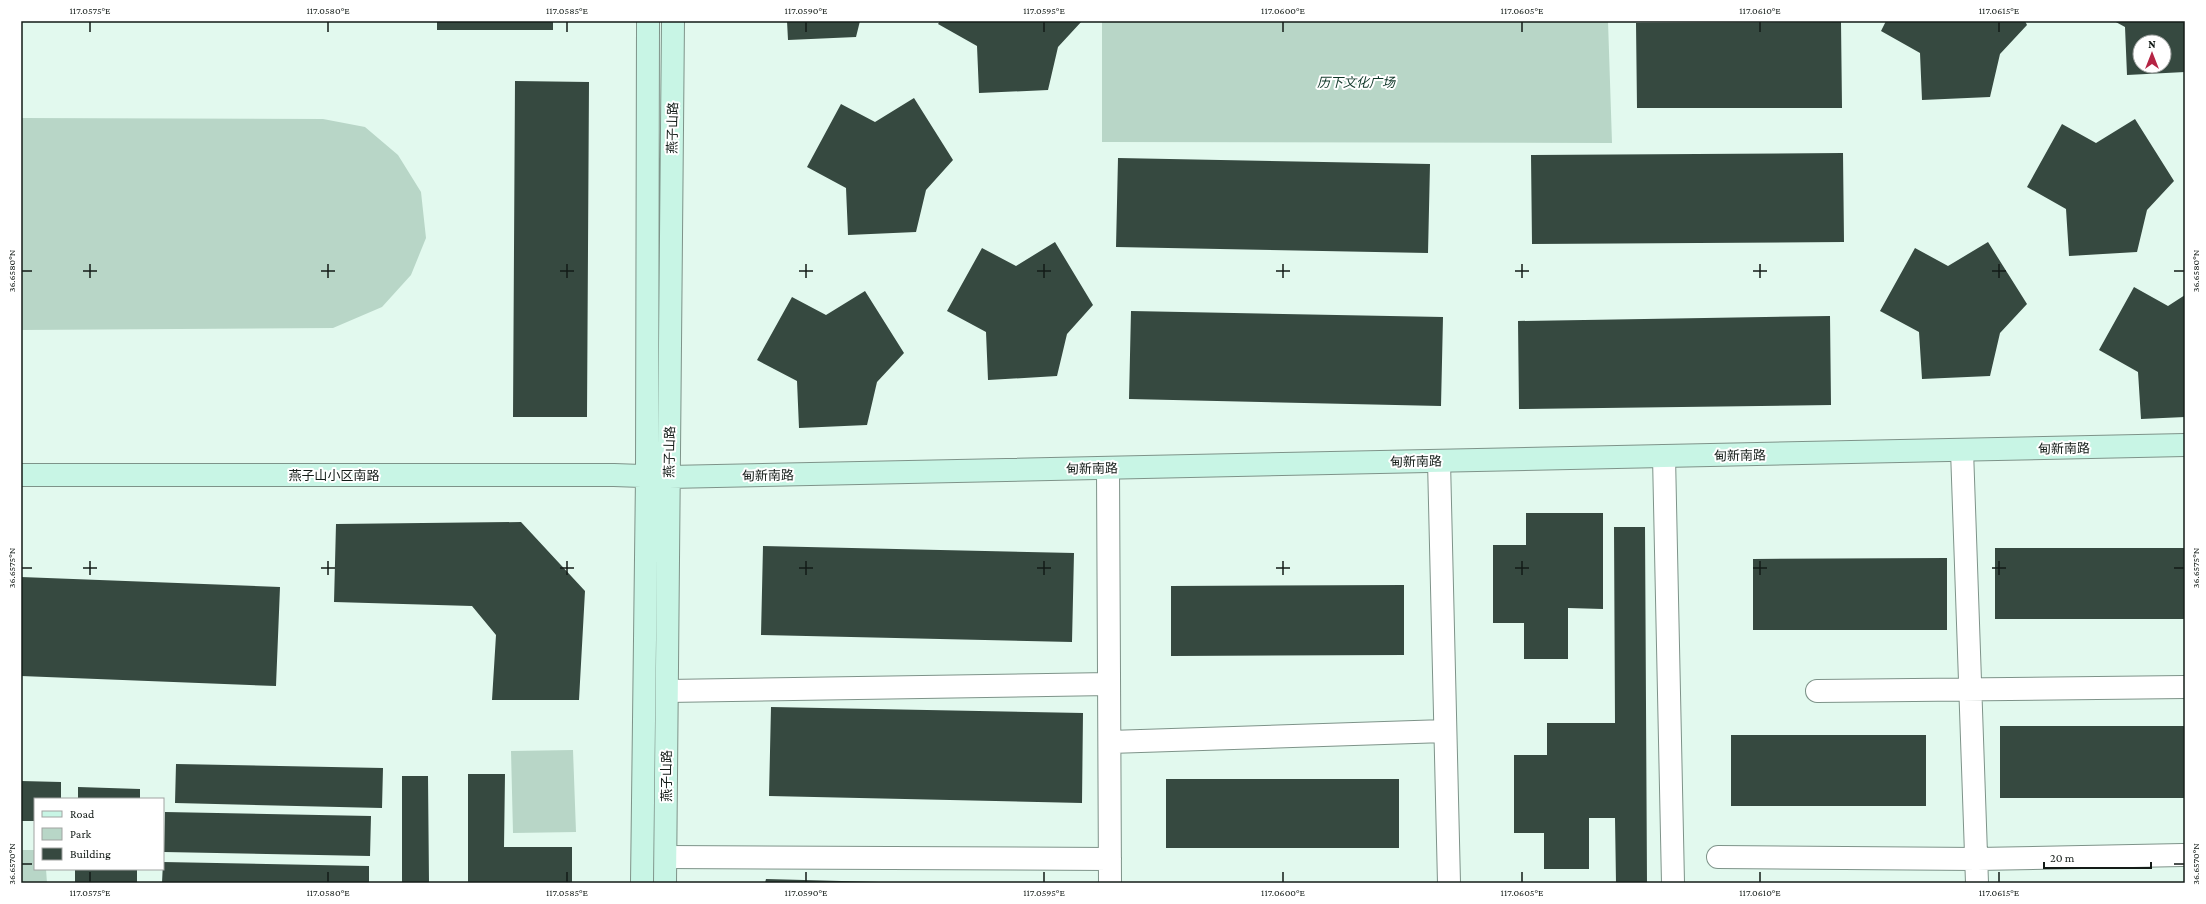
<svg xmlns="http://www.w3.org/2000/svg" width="2206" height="904" viewBox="0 0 2206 904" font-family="'Crimson Pro','Noto Sans SC',serif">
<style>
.green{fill:#b8d6c7}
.building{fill:#364940;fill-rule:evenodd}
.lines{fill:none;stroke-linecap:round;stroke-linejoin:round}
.street-casing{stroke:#7e9389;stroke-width:24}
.secondary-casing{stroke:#7e9389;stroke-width:24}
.street{stroke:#fff;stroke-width:22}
.secondary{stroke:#c8f5e5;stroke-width:22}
.ticks{fill:none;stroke:#131b17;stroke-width:1.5}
.labels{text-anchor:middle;stroke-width:4;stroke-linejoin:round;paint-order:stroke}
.park-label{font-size:13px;font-style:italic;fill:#0e3627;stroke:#fff}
.street-label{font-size:13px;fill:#131b17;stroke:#fff}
.neatline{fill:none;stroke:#131b17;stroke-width:1.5}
.ticks-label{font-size:10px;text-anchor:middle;fill:#131b17}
</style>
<rect width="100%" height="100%" fill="#e2f9ee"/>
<!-- green -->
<path class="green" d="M 1102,21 L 1608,21 L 1612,143 L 1102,142 Z
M 21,118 L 323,119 L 365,127 L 398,155 L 421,192 L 426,238 L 411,275 L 382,307 L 333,328 L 21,330 Z
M 573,750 L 576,832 L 513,833 L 511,751 Z
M 21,850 L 35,850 L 35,869 L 46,869 L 47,883 L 21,883 Z"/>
<!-- building -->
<path class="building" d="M 437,21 L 553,21 L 553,30 L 437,30 Z
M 787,21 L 860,21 L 856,37 L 788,40 Z
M 940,21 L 1082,21 L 1058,47 L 1048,90 L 979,93 L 977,46 L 938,24 Z
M 1886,21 L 2025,21 L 2027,25 L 2000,54 L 1990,97 L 1922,100 L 1920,53 L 1881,31 Z
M 2114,21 L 2185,21 L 2185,72 L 2127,75 L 2125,27 ZM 2140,42 L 2164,42 L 2164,66 L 2140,66 Z
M 1841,22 L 1842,108 L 1637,108 L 1636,23 Z
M 515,81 L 589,82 L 587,417 L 513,417 Z
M 914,98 L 953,160 L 926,190 L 916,232 L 848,235 L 846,188 L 807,167 L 841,104 L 875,122 Z
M 2135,119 L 2174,181 L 2147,210 L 2137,252 L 2069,256 L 2066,209 L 2027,187 L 2062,124 L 2096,143 Z
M 1843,153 L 1844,242 L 1532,244 L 1531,155 Z
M 1118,158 L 1430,164 L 1428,253 L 1116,247 Z
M 1055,242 L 1093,305 L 1067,334 L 1057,376 L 988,380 L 986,332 L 947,311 L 982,248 L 1016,266 Z
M 1988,242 L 2027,304 L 2000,333 L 1990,376 L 1922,379 L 1919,332 L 1880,311 L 1915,248 L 1948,266 Z
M 2134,287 L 2168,306 L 2185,295 L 2185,417 L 2141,419 L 2138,372 L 2099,350 Z
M 865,291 L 904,353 L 877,382 L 867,425 L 799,428 L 797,381 L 757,360 L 792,297 L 826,315 Z
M 1131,311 L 1443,317 L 1441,406 L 1129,399 Z
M 1830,316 L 1831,405 L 1519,409 L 1518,321 Z
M 1526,513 L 1603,513 L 1603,609 L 1568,608 L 1568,659 L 1524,659 L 1524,623 L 1493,623 L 1493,545 L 1526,545 Z
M 521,522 L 585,591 L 579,700 L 492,700 L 496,635 L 472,606 L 334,602 L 336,524 Z
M 1614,527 L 1645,527 L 1647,883 L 1616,883 L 1615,818 L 1589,818 L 1589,869 L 1544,869 L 1544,833 L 1514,833 L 1514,755 L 1547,755 L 1547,723 L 1615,723 Z
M 763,546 L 1074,553 L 1072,642 L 761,635 Z
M 1995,548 L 2185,548 L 2185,619 L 1995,619 Z
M 1947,558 L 1947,630 L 1753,630 L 1753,559 Z
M 21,577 L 280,587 L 276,686 L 21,676 Z
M 1404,585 L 1404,655 L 1171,656 L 1171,586 Z
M 771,707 L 1083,713 L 1082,803 L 769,796 Z
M 2000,726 L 2185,726 L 2185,798 L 2000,798 Z
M 1731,735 L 1926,735 L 1926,806 L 1731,806 Z
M 176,764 L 383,768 L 382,808 L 175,803 Z
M 468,774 L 505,774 L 504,847 L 572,847 L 572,883 L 468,883 Z
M 402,776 L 428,776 L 429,883 L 402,883 Z
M 1166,779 L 1399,779 L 1399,848 L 1166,848 Z
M 21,781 L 61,782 L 61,799 L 35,799 L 35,821 L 21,821 Z
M 78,787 L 140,789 L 140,799 L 78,799 Z
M 165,812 L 371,816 L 370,856 L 164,852 Z
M 163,862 L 369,866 L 369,883 L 162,883 Z
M 75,869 L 137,869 L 137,883 L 75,883 Z
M 766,879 L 879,882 L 879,883 L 765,883 Z"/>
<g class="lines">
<defs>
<path id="street" d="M 1962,450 L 1977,883
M 1664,456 L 1673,883
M 1439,461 L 1449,883
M 1108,468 L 1110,883
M 667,691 L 1109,684
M 1817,691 L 2185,687
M 1110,742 L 1445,731
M 666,857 L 1110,859
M 1718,857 L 1977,859 L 2183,855"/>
<path id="secondary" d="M 21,475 L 614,475 L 669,477 L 2185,445
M 642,883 L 647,477 L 648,21
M 665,883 L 673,21"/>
</defs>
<!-- street casing -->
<use href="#street" class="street-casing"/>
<!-- secondary casing -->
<use href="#secondary" class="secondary-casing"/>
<!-- street -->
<use href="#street" class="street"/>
<!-- secondary -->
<use href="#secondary" class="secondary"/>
</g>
<!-- ticks -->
<path class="ticks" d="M 90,22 L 90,32M 328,22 L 328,32M 567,22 L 567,32M 806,22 L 806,32M 1044,22 L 1044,32M 1283,22 L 1283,32M 1522,22 L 1522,32M 1760,22 L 1760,32M 1999,22 L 1999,32M 90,264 L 90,278M 328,264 L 328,278M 567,264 L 567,278M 806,264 L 806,278M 1044,264 L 1044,278M 1283,264 L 1283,278M 1522,264 L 1522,278M 1760,264 L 1760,278M 1999,264 L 1999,278M 22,271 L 32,271M 83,271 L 97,271M 321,271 L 335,271M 560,271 L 574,271M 799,271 L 813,271M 1037,271 L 1051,271M 1276,271 L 1290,271M 1515,271 L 1529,271M 1753,271 L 1767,271M 1992,271 L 2006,271M 2174,271 L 2184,271M 90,561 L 90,575M 328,561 L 328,575M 567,561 L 567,575M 806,561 L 806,575M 1044,561 L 1044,575M 1283,561 L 1283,575M 1522,561 L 1522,575M 1760,561 L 1760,575M 1999,561 L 1999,575M 22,568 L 32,568M 83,568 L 97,568M 321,568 L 335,568M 560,568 L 574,568M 799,568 L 813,568M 1037,568 L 1051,568M 1276,568 L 1290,568M 1515,568 L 1529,568M 1753,568 L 1767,568M 1992,568 L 2006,568M 2174,568 L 2184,568M 22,864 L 32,864M 2174,864 L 2184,864M 90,872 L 90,882M 328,872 L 328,882M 567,872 L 567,882M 806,872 L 806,882M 1044,872 L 1044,882M 1283,872 L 1283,882M 1522,872 L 1522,882M 1760,872 L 1760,882M 1999,872 L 1999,882"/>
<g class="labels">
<!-- park labels -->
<g class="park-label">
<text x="1356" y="87">历下文化广场</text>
</g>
<!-- street labels -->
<g class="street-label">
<text transform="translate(672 128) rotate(-89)" y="5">燕子山路</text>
<text transform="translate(2064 448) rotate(-1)" y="5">甸新南路</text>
<text transform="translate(669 452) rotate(-89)" y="5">燕子山路</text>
<text transform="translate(1740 455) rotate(-1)" y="5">甸新南路</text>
<text transform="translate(1416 461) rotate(-1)" y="5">甸新南路</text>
<text transform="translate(1092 468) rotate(-1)" y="5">甸新南路</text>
<text x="334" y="480">燕子山小区南路</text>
<text transform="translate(768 475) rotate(-1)" y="5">甸新南路</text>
<text transform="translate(666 776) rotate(-90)" y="5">燕子山路</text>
</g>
</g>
<!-- border -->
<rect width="2206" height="904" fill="none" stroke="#ffffff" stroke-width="44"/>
<!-- legend -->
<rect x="34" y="798" width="130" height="72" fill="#ffffff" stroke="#a1a4a2"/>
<rect x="42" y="811" width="20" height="6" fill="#c8f5e5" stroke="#a1a4a2"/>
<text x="70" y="818" font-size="12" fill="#131b17">Road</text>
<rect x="42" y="828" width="20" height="12" fill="#b8d6c7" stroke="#a1a4a2"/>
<text x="70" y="838" font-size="12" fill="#131b17">Park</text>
<rect x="42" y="848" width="20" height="12" fill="#364940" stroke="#a1a4a2"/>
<text x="70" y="858" font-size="12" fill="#131b17">Building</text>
<!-- north arrow -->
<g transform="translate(2152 54)"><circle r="19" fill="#ffffff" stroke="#a1a4a2"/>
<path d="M0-3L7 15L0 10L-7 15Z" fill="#b52444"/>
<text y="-6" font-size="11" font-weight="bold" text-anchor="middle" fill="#131b17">N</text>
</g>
<!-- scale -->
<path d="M2044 862v6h107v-6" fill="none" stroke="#131b17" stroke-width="2"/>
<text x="2050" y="862" font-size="12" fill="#131b17" stroke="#ffffff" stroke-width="3" paint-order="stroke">20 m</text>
<rect x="22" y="22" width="2162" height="860" class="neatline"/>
<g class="ticks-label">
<text x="90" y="14">117.0575°E</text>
<text x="328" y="14">117.0580°E</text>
<text x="567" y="14">117.0585°E</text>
<text x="806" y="14">117.0590°E</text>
<text x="1044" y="14">117.0595°E</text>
<text x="1283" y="14">117.0600°E</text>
<text x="1522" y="14">117.0605°E</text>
<text x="1760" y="14">117.0610°E</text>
<text x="1999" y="14">117.0615°E</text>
<text transform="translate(11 271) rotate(-90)" y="4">36.6580°N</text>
<text transform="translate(2195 271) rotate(-90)" y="4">36.6580°N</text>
<text transform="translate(11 568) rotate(-90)" y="4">36.6575°N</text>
<text transform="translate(2195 568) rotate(-90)" y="4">36.6575°N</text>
<text transform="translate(11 864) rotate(-90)" y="4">36.6570°N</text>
<text transform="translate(2195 864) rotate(-90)" y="4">36.6570°N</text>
<text x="90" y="896">117.0575°E</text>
<text x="328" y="896">117.0580°E</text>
<text x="567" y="896">117.0585°E</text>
<text x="806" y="896">117.0590°E</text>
<text x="1044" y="896">117.0595°E</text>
<text x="1283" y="896">117.0600°E</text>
<text x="1522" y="896">117.0605°E</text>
<text x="1760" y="896">117.0610°E</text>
<text x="1999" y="896">117.0615°E</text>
</g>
</svg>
